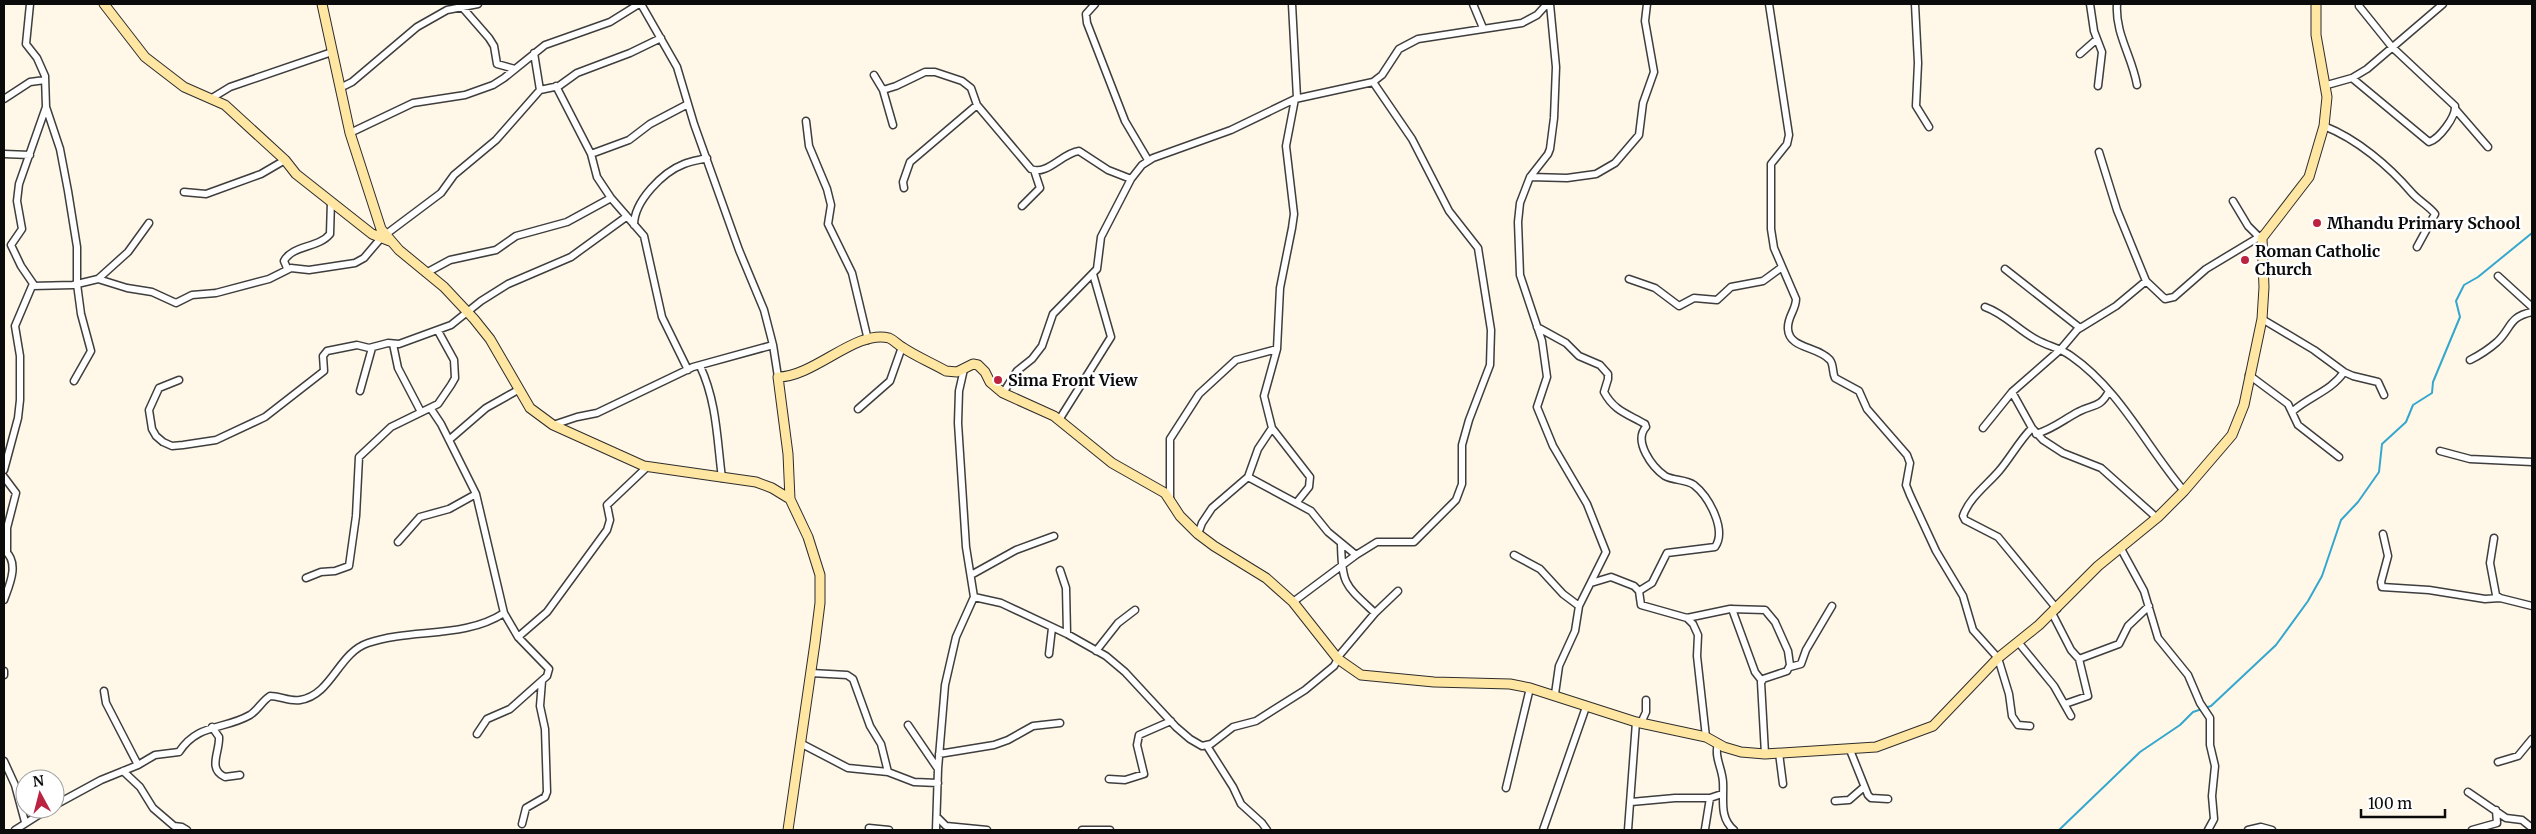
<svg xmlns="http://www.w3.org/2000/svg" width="2536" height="834" viewBox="0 0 2536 834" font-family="Merriweather,serif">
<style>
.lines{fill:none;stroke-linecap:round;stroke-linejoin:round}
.stream{stroke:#34a7ce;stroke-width:2}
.street-casing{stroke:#3e3e3e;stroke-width:9}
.secondary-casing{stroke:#2d2d2d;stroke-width:11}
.street{stroke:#fff;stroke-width:6}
.secondary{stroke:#ffe7a3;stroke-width:9}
.poi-dot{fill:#bb2341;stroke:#fff;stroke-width:2}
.labels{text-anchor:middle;stroke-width:5;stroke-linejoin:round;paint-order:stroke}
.poi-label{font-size:16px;font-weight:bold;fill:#0b0b0b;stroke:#fff;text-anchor:start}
</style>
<rect width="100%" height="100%" fill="#fff7e8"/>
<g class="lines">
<!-- stream -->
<path class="stream" d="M 2059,830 L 2140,752 L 2180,725 L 2193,712 L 2211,706 L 2276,645 L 2308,601 L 2322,576 L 2341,520 L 2358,502 L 2379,472 L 2382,444 L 2406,422 L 2413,405 L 2432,393 L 2433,382 L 2460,317 L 2456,301 L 2464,285 L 2478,277 L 2532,233"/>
<defs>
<path id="street" d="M 30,4 L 26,44 L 37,58 L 45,76 L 46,107 L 60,149 L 68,191 L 77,247 L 77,284 L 81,314 L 91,351 L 74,381
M 641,4 L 677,67 L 694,124 L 739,250 L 764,310 L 773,345 L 778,377
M 1095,4 L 1086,14 L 1087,23 L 1125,121 L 1148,160
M 1292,4 L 1297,98
M 1473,4 L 1483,28
M 1550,4 L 1556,67 L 1554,118 L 1550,149 L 1548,154 L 1530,177 L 1520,203 L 1518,222 L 1520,275 L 1542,341 L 1547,377 L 1537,407 L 1553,446 L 1587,504 L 1606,552 L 1579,606 L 1575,631 L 1559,666 L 1555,694
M 1769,4 L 1789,135 L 1787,144 L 1771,164 L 1771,229 L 1774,248 L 1796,299 C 1796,310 1787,317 1788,329 C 1789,349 1818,346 1830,360 C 1834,365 1832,372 1835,378 L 1859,391 L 1867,409 L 1907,455 L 1910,463 L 1906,485 L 1910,495 L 1936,551 L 1963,596 L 1973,630 L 1998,658
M 1915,4 L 1918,63 L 1916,106 L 1929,127
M 2090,4 L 2094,31 L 2102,52 L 2098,86
M 2117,4 C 2115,34 2132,56 2137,85
M 462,7 L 489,38 L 494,46 L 497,64 L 515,69
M 534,53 L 540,90
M 2080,54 L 2097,39
M 874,75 L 883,90 L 893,125
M 2352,78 L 2429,142 C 2439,139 2456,117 2455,106 L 2392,47 L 2359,6
M 2327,85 L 2352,78 L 2367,69 L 2443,4
M 556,86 L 591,154 L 597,177 L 611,198 L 644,236 L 662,317 L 688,370
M 340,88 L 352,82 L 417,27 L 447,10 L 478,4
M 883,90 L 896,86 L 925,72 L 935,72 L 962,81 L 971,88 L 977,105 L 1031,169 C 1047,176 1062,153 1079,151 L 1108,170 L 1131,179
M 212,98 L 230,87 L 332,52
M 4,99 L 30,82 L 45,80
M 2456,110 L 2488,147
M 806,121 L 809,146 L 827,189 L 831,205 L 828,224 L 852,273 L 868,340
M 2324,126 C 2357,139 2389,166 2412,193 C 2419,201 2429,206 2435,214 L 2417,247
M 350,133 L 413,103 L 465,95 L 493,85 L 504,78 L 545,45 L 610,22 L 639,4
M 2099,152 L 2117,210 L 2146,281 L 2165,299 L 2174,297 L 2206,269 L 2264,234
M 4,154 L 30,155
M 591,154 L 629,140 L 650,124 L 688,104
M 1530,177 L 1567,178 L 1596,174 L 1615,163 L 1639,135 L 1643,103 L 1654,72 L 1645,21 L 1647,4
M 904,188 L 903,182 L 910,162 L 977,105
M 184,192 L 206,194 L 261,174 L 285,160
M 2233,201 L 2248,226 L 2259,237
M 1022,206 L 1040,188 L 1034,170
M 634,225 C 634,201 663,172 684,164 C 691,161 700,160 707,158
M 385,235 L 441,193 L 454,175 L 496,140 L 540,90 L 559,86 L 577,73 L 630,53 L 661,38
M 287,268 L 284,261 C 292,245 319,248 330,234 L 331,201
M 2005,269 L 2080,328
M 426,273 L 450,260 L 496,250 L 516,236 L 567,222 L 611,198
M 2498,276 L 2532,307
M 98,279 L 128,252 L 149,223
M 1629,279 L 1655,288 L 1679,306 L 1694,298 L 1717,300 L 1731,287 L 1763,281 L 1782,267
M 34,285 L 21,266 L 11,245 L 22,229 L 17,201 L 19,184 L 46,107
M 1985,307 C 2005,314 2018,330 2037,340 C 2048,346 2060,348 2071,356 C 2120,390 2146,446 2184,491
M 2262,319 L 2314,350 L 2344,372 L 2353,376 L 2378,382 L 2384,395
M 1537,327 L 1566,343 L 1579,356 L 1600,365 L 1608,374 L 1608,379 L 1604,392 C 1614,411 1628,414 1645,424 L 1646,427 C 1633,441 1652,467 1665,476 C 1674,481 1686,479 1694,485 C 1709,497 1727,530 1715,547 L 1667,553 L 1652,583 L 1639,591
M 393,344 L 398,368 L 421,412
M 2470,360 C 2480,355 2489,349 2497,342 C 2512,328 2508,317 2532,312
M 700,366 C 717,402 717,440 722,478
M 2249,375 L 2288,404 L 2298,425 L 2339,457
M 179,380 L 159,388 L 149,410 L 152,429 L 156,436 L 163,442 L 172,446 L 183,445 L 216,440 L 265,417 L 324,371 L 323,356 L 327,351 L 357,345 L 369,348 L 388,343 L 399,344 L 451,325 L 481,301 L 508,284 L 571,257 L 626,217
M 360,391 L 372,348
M 2012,392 L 2032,428 L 2043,440 L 2063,453 L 2101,468 L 2157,518
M 1003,393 L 1017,371 L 1032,359 L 1042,346 L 1053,314 L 1097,269 L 1101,237 L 1131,179 L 1142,165 L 1153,158 L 1231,130 L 1295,99 L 1373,82 L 1382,75 L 1399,49 L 1418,39 L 1522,23 L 1537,15 L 1547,4
M 431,409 L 441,424 L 476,494 L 504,613 L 518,637 L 549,669 L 547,676 L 510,709 L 487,719 L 477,734
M 858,409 L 890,381 L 902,347
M 2293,411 C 2310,396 2331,391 2344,372
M 1059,420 L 1111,337 L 1093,274
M 553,425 L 577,417 L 597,413 L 693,367 L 773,345
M 1272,428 L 1310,477 L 1309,487 L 1297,502
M 1983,428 L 2012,392 L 2061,349 L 2077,330 L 2116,306 L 2146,281
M 2032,428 C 2019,441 2011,457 1999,471 C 1987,485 1969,498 1963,516 L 1965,520 L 1998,537 L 2057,609
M 2036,434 C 2053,429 2063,420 2078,412 C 2092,404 2100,409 2109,391
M 449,440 L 486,408 L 518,390
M 2440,451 L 2470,459 L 2532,462
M 4,470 L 18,418 L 20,400 L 20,356 L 15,326 L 32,286 L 73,285 L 98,279 L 127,288 L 152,292 L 176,303 L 192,295 L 216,293 L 269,279 L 291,268 L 309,270 L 355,263 L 364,258 L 381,238
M 4,477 L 16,493 L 7,528 L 7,552
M 1248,477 L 1311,511 L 1328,532 L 1356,555
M 1170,498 L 1170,439 L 1199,394 L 1236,360 L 1277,349
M 1198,534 L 1202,523 L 1212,508 L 1248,477 L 1258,449 L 1272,428 L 1264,396 L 1277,349 L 1280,288 L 1292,228 L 1294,214 L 1286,146 L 1295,99
M 2383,534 L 2388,556 L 2381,582 L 2382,587 L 2429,590 L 2485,599 L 2500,598
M 2494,538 L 2490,563 L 2496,595 L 2500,598 L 2532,606
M 398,542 L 420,517 L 449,509 L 476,494
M 1341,544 C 1342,585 1345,585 1375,613
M 2120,547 L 2144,591 L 2158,638 L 2188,675 L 2200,703 L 2210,718 L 2210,745 L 2215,766 L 2212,796 L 2214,819 L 2208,830
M 1514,555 L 1540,569 L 1563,594 L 1579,606
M 1060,570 L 1066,588 L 1067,634
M 971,575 L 1016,550 L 1054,536
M 306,578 L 321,572 L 335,571 L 349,566 L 356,516 L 359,457 L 391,427 L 438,404 L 451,385 L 455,378 L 454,360 L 438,331
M 1591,583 L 1611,577 L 1634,586 L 1639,591 L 1641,605 L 1687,618 L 1730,609 L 1765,610 L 1775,622 L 1788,651 L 1790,665 L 1787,671 L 1763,679 L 1761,682 L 1765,754
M 974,597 L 1001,603 L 1067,634 L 1106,656 L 1125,672 L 1176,727 L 1190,739 L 1202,746 L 1211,744 L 1233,727 L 1256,721 L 1305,690 L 1334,666 L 1338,659
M 4,600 C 9,586 20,563 5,551
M 1293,602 L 1356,555 L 1377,542 L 1414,542 L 1456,500 L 1462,484 L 1462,445 L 1469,420 L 1490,365 L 1491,330 L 1478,248 L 1449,211 L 1412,139 L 1373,82
M 1732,609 L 1755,672 L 1762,681
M 2052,613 L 2071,650 L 2079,659 L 2119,644 L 2128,626 L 2149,606
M 1687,618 L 1693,624 L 1698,635 L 1697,656 L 1706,737
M 518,637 L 547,612 L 607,530 L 610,520 L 607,505 L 647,467
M 2018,642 L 2054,686 L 2071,716
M 1096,651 L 1118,623 L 1135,610
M 1049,654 L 1052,628
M 1337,658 L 1375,613 L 1398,591
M 1998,658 L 2009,694 L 2012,716 L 2018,725 L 2030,726
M 1790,667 L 1801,664 L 1806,650 L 1832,606
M 4,671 L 4,675
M 811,673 L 847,675 L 853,679 L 870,726 L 881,744 L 888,772
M 104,691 L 106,703 L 138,765
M 2065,704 L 2088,696 L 2079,659
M 1641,723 L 1646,712 L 1646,700
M 908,725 L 938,769
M 212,727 L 219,737 C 220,752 207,769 225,777 L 240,775
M 1718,743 C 1714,758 1722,767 1723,782 C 1724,799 1719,818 1734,830
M 802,744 L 848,768 L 888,772 L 914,782 L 938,783
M 1207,746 L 1233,787 L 1241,804 L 1262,823 L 1267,830
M 1850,750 L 1868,795 L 1871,798 L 1888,799
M 1779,753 L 1783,784
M 939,754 L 994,745 L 1008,740 L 1033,726 L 1060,723
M 4,761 L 15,785 L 25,822
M 2498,762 L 2518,756 L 2532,739
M 123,771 L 140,787 L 153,808 L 174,826 L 182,827 L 187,830
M 1109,779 L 1125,780 L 1144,774 L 1137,745 L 1139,735 L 1171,721
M 1506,788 L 1530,688
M 2468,792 L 2506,818 L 2522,820 L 2532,828
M 1835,801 L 1849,800 L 1864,787
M 1631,802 L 1675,798 L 1710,798 L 1722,794
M 55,805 L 101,780 L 138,765 L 155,755 L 179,752 C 198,723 224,730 250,715 C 258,710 262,701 270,696 C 280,696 290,702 300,700 C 332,695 338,653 368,643 C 412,628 464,639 504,613
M 938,818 L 946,826 L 987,830
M 522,824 L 526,808 L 545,797 L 547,792 L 545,729 L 540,706 L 542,681
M 869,828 L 889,830
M 1705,829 L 1710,798
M 15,830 L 48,809
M 936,830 L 938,769 L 945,685 L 956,637 L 974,597 L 966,547 L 958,423 L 959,391 L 964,369
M 1082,830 L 1110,830
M 1543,830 L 1586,707
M 1628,830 L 1636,722
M 2248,830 L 2261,827 L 2272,830
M 2472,830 L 2497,823 L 2496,810"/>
<path id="secondary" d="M 104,4 L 145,57 L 184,87 L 225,105 L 285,160 L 296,174 L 372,234 L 390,241
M 322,4 L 350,133 L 381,229 L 399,250 L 444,287 L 474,319 L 490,339 L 530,408 L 553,425 L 644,466 L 756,482 L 772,488 L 790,499 L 808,537 L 820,575 L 820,603 L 815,643 L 788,830
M 790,499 L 788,454 L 778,377 C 814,377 856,329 889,338 C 894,340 897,344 902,347 C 915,356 932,363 946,371 L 957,372 L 973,364 L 978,365 L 985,372 L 990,382 L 1003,393 L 1054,416 L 1112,463 L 1165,493 L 1180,516 L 1198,534 L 1214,546 L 1266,578 L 1293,602 L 1338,659 L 1361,675 L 1434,682 L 1510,684 L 1530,688 L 1636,722 L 1706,737 L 1724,747 L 1741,752 L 1765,754 L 1876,747 L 1933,726 L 1998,658 L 2039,625 L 2098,566 L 2158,517 L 2184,491 L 2232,435 L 2244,405 L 2262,319 L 2264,287 L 2262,238 L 2309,177 L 2324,126 L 2327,97 L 2316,35 L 2316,4"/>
</defs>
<!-- street casing -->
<use href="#street" class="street-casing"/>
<!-- secondary casing -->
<use href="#secondary" class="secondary-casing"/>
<!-- street -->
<use href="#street" class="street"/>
<!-- secondary -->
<use href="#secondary" class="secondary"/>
</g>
<!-- markers -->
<g class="poi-dot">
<circle cx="2317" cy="223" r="5"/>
<circle cx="2245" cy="260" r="5"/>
<circle cx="998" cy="380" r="5"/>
</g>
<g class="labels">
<!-- poi labels -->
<g class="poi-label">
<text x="2327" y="229">Mhandu Primary School</text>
<text x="2255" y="257">Roman Catholic<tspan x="2255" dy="18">Church</tspan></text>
<text x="1008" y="386">Sima Front View</text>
</g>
</g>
<!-- border -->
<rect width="2536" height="834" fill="none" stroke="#0b0b0b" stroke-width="10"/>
<!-- north arrow -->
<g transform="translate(40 794) rotate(353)"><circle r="24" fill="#ffffff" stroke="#9d9d9d"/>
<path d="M0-4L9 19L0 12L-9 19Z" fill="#bb2341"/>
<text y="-8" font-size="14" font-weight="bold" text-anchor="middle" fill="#0b0b0b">N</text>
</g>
<!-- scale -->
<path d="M2361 809v8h84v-8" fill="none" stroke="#0b0b0b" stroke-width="2.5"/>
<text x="2368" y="809" font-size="15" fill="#0b0b0b" stroke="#ffffff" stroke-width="4" paint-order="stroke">100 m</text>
</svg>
